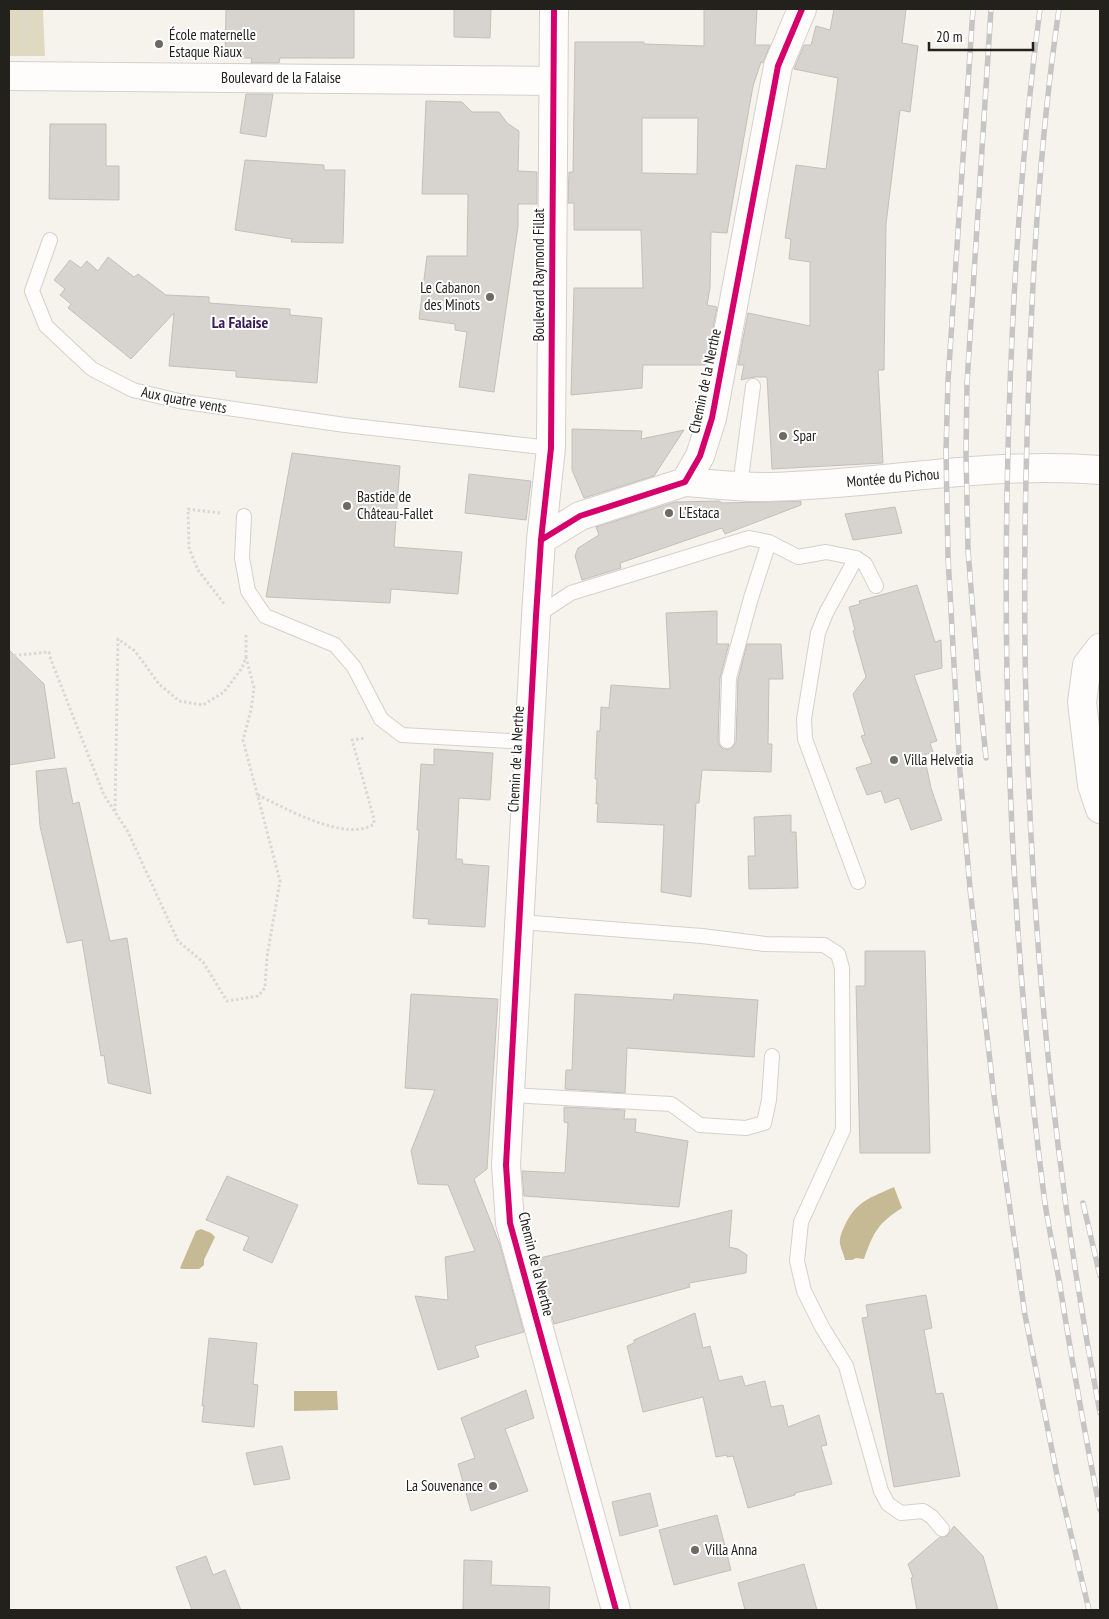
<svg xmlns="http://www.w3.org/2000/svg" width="1109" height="1619" viewBox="0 0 1109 1619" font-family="'PT Sans Narrow',sans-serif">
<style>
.green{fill:#e0d9c2}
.water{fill:#c6ba95}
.building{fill:#d7d4cf;stroke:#c2c0bb;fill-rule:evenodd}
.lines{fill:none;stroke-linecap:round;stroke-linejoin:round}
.lane-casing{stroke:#d3d1cb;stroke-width:16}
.street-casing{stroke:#d3d1cb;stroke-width:30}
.path{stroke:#d8d8d6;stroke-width:3;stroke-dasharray:2.5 2.5;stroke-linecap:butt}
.lane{stroke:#fefdfc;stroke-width:14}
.street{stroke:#fefdfc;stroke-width:28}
.rail-casing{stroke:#c6c5c3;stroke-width:5.5}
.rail{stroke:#fff;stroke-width:4;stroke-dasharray:11;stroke-linecap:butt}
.cycleway-casing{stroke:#fff;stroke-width:9}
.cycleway{stroke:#d6006c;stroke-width:6}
.poi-dot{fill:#6c6a65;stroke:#fff;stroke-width:2}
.labels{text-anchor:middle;stroke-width:4;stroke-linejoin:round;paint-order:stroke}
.poi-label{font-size:15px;fill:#22211c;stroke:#fff;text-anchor:start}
.street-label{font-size:15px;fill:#22211c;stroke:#fff}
.neighbourhood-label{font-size:16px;font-weight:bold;fill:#361b54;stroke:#fff}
</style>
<rect width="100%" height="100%" fill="#f6f3ec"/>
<!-- green -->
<path class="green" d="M 9,9 L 43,9 L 45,56 L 9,56 Z"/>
<!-- water -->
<path class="water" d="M 894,1187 L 902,1208 C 878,1223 873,1233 864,1259 L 856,1258 L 852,1260 L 845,1260 C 844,1255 841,1249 840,1244 C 839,1238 842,1231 845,1225 C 856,1201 872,1197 894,1187 Z
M 201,1229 L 211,1233 L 215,1237 L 204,1260 L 204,1265 L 199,1269 L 182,1269 L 180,1268 L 196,1231 Z
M 294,1391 L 337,1391 L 338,1410 L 294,1411 Z"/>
<!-- building -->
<path class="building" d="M 226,9 L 354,9 L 354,58 L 280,58 L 279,63 L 251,63 L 252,58 L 225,58 Z
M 454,9 L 491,9 L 490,38 L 454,37 Z
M 704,9 L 757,9 L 755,45 L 770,45 L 763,63 L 761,62 L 753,86 L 727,233 L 711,232 L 710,288 L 707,305 L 717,307 L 706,365 L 643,365 L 642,388 L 571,395 L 574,288 L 643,288 L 641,230 L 574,230 L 574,203 L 568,203 L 569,172 L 573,172 L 575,42 L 644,42 L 644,44 L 704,46 ZM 642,118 L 698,118 L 697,174 L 642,173 Z
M 834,9 L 906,9 L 902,43 L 918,46 L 910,112 L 900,110 L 886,224 L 884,370 L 878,370 L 883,463 L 772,469 L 767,377 L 754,377 L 741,380 L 744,365 L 738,365 L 748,313 L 810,326 L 810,262 L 789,259 L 791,239 L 785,238 L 796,165 L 826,169 L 838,78 L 794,69 L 804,45 L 811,45 L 816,26 L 830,30 Z
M 246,94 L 273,94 L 266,137 L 240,133 Z
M 426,101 L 462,102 L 472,112 L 499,112 L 507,123 L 519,131 L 518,171 L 537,172 L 537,204 L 518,204 L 518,226 L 494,392 L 459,387 L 467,332 L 455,330 L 455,324 L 419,319 L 427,256 L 467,256 L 468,194 L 422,194 Z
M 50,124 L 106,124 L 106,166 L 119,166 L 119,200 L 49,199 Z
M 245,160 L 324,165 L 324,170 L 345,170 L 343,243 L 291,242 L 292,239 L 235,230 Z
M 108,257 L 134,277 L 138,274 L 166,295 L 209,297 L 209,303 L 290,309 L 290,315 L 322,318 L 317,383 L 236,377 L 236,371 L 169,366 L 174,313 L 131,359 L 68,308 L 71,304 L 60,295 L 65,289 L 54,280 L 70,260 L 81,268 L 87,261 L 98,271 Z
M 572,429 L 642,431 L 641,439 L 684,430 L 654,476 L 584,498 L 572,470 Z
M 292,453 L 400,466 L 394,547 L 462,552 L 458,594 L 391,589 L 390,603 L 266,597 Z
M 469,474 L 531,481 L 526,520 L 465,513 Z
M 719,501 L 722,503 L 801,501 L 801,505 L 725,534 L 722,528 L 620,563 L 621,568 L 582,580 L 575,556 L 578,548 L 599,535 L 596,527 L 675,502 Z
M 895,507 L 902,533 L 853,540 L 845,514 Z
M 917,585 L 935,642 L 941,640 L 942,668 L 914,675 L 937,741 L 930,743 L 933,752 L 924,755 L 931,788 L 942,820 L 911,830 L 899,798 L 885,803 L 881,791 L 867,795 L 856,768 L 872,763 L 861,736 L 865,735 L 853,694 L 866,677 L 853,631 L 855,630 L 849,607 L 860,604 L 859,601 Z
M 717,611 L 717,644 L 729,644 L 720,678 L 718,741 L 720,746 L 723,749 L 731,749 L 736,742 L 738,679 L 747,644 L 781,644 L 783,679 L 769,679 L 768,744 L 772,744 L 771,772 L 702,770 L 699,803 L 696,803 L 691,897 L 661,892 L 664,825 L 597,822 L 598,803 L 596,804 L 597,779 L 595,779 L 597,731 L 600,731 L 601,707 L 609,708 L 611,685 L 670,689 L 666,613 Z
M 9,650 L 44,684 L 55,758 L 9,765 Z
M 434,749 L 493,753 L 490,800 L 459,798 L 456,859 L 462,859 L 463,864 L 489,866 L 485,927 L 428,924 L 429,919 L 413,918 L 419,830 L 417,830 L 421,764 L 434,765 Z
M 66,768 L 73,804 L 79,802 L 110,941 L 127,938 L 151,1094 L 108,1083 L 104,1055 L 101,1056 L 82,940 L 67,943 L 40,826 L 36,771 Z
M 791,815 L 791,832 L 796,832 L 798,888 L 749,889 L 748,856 L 755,856 L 754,817 Z
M 865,951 L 925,951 L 930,1153 L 860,1153 L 856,986 L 865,986 Z
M 411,994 L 498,999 L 487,1169 L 474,1179 L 500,1245 L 524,1332 L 475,1346 L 479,1357 L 438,1370 L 415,1296 L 448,1300 L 445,1257 L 475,1251 L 448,1185 L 418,1184 L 411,1151 L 435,1090 L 405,1088 Z
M 575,994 L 673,1000 L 674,994 L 758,1000 L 754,1057 L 627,1048 L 625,1093 L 565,1089 L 566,1070 L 572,1070 Z
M 564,1107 L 625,1110 L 624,1119 L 636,1119 L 635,1132 L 688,1141 L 679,1207 L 524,1196 L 522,1171 L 565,1173 L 568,1123 L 564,1122 Z
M 227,1176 L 298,1205 L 272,1263 L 243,1250 L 249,1237 L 206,1220 Z
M 732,1210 L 729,1247 L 738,1249 L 747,1255 L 746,1273 L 689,1283 L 690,1287 L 554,1324 L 536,1259 Z
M 926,1295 L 932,1328 L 924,1330 L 936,1394 L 943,1393 L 960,1476 L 894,1487 L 862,1318 L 868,1317 L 866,1305 Z
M 695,1313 L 703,1348 L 710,1346 L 719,1381 L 742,1376 L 745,1386 L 765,1381 L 771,1407 L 783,1405 L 788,1427 L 819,1415 L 827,1445 L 821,1446 L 832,1484 L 795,1493 L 795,1495 L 748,1508 L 733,1456 L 727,1457 L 727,1455 L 716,1457 L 703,1397 L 643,1412 L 627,1346 L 634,1343 L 634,1340 Z
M 209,1338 L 257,1343 L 253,1384 L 258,1385 L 254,1427 L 202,1422 L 204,1405 L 202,1406 Z
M 526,1390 L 534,1418 L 505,1429 L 528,1491 L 471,1511 L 458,1464 L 475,1458 L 461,1418 Z
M 282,1446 L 290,1479 L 254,1485 L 246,1453 Z
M 650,1493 L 658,1526 L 620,1536 L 612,1502 Z
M 717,1515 L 731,1570 L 674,1585 L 659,1530 Z
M 954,1526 L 983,1556 L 998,1610 L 917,1610 L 911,1578 L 913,1577 L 908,1564 L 940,1537 L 947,1536 Z
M 206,1556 L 213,1575 L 225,1570 L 241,1610 L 192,1610 L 176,1567 Z
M 464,1560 L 492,1561 L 491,1585 L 550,1587 L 549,1610 L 463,1610 Z
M 804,1564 L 817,1610 L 745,1610 L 738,1583 Z"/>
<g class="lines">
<defs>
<path id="lane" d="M 50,240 L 32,291 L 46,326 L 92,369 L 133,390 L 179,401 L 345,425 L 551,448
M 740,486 L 753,386
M 244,516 L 242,558 L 248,591 L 265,616 L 335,645 L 354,667 L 381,719 L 402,735 L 529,742
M 856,558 L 826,613 L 818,633 L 804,719 L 805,739 L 858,882
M 536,616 L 571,593 L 749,538 L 769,542 L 798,557 L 826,552 L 856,558 L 865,564 L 876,586
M 727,741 L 729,678 L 751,598 L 769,542
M 520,922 L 702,936 L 765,944 L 824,945 L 838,954 L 842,968 L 843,1130 L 801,1222 L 797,1261 L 804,1291 L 822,1327 L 846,1366 L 881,1491 L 888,1504 L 901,1513 L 923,1511 L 932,1517 L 942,1529
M 511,1095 L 671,1104 L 700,1125 L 746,1128 L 764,1123 L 769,1100 L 772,1056"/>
<path id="street" d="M 554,9 L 551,448 L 541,540 L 536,616 L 506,1165 L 510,1223 L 616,1610
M 9,76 L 553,81
M 685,482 C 713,484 741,488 769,487 C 880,484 990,461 1100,470
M 541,540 L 580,516 L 685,482 L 700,456 L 712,418 L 778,66 L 802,9
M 1100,648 L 1087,665 L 1082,702 L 1092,785 L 1100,809"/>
</defs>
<!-- lane casing -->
<use href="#lane" class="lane-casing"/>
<!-- street casing -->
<use href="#street" class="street-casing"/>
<!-- path -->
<path class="path" d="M 25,9 L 25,46
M 220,513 L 188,509 L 189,548 L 198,570 L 225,605
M 9,656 L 49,652 L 51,660 L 104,795 L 128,832 L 178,941 L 203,962 L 227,1001 L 258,996 L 265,988 L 267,957 L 280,881 L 243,740 L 251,710 L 254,688 L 246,657
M 258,795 C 285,808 346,843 374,824 L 374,819 L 352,740 L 366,738
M 115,811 L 118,639 L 135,651 L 159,684 L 179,701 L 203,705 L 224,692 L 242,668 L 246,657 L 246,633"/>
<!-- lane -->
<use href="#lane" class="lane"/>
<!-- street -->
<use href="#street" class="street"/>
<defs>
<path id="rail" d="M 973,9 L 948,381 L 946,451 L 948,557 L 960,772 L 970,889 L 994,1096 L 1025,1315 L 1058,1480 L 1089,1610
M 1040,9 C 1019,169 1010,331 1007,493 C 1003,728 1014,963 1044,1196 C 1048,1226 1055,1256 1060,1286 C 1072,1361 1085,1435 1100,1510
M 1059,9 C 1038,152 1031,296 1027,440 C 1017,766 1039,1093 1100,1413
M 986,758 L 978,678 L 968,550 L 966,453 L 967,383 L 991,9
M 1083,1203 L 1100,1276"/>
</defs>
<!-- rail casing -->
<use href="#rail" class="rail-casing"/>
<!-- rail -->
<use href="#rail" class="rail"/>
<defs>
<path id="cycleway" d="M 554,9 L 551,448 L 541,540 L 536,616 L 506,1165 L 510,1223 L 616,1610
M 541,540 L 580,516 L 685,482 L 700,456 L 712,418 L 778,66 L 802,9"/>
</defs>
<!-- cycleway casing -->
<use href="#cycleway" class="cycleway-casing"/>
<!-- cycleway -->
<use href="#cycleway" class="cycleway"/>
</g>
<!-- markers -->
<g class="poi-dot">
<circle cx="159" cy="44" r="5"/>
<circle cx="490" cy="297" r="5"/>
<circle cx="783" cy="436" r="5"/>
<circle cx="347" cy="506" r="5"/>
<circle cx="669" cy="513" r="5"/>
<circle cx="894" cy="760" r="5"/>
<circle cx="493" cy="1486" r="5"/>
<circle cx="695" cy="1550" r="5"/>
</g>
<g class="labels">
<!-- poi labels -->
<g class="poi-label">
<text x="169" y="40">École maternelle<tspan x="169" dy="17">Estaque Riaux</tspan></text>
<text x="480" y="293" text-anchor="end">Le Cabanon<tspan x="480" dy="17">des Minots</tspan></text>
<text x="793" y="441">Spar</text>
<text x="357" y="502">Bastide de<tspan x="357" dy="17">Château-Fallet</tspan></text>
<text x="679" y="518">L'Estaca</text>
<text x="904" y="765">Villa Helvetia</text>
<text x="483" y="1491" text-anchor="end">La Souvenance</text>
<text x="705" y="1555">Villa Anna</text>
</g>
<!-- street labels -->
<g class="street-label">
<text x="281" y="83">Boulevard de la Falaise</text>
<text transform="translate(539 275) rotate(-90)" y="5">Boulevard Raymond Fillat</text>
<text transform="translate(705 381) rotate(-78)" y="5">Chemin de la Nerthe</text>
<text transform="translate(184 400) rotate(11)" y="5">Aux quatre vents</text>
<text transform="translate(893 478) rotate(-5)" y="5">Montée du Pichou</text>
<text transform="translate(516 759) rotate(-87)" y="5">Chemin de la Nerthe</text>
<text transform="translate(536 1264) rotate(76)" y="5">Chemin de la Nerthe</text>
</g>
<!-- neighbourhood labels -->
<g class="neighbourhood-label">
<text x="240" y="328">La Falaise</text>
</g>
</g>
<!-- border -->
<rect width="1109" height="1619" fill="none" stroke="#22211c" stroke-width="20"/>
<!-- scale -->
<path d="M929 42v8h104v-8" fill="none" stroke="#22211c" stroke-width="2.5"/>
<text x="936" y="42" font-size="15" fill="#22211c" stroke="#ffffff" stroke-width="4" paint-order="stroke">20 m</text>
</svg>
